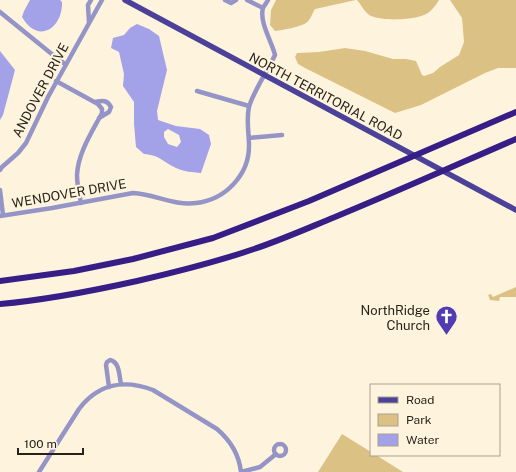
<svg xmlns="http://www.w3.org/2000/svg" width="516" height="472" viewBox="0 0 516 472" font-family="'Public Sans',sans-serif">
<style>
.green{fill:#dcc185}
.water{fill:#a3a1e7;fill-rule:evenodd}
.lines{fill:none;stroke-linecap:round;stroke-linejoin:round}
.minor{stroke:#9594c6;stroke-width:4.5}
.major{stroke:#4c4198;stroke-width:5.5}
.highway{stroke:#361e86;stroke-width:6}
.labels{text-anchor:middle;stroke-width:4;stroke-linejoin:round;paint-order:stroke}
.street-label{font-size:13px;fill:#282319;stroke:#fef4de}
.poi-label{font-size:13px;fill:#282319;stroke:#fef4de;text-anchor:end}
</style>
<rect width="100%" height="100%" fill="#fef4de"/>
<!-- green -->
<path class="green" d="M 276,0 L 356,0 L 315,9 C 312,13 311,20 306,23 C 300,27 283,30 275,31 L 270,25 L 271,10 Z
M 357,0 L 439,0 C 435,7 429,14 421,16 C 409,20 383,21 371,16 C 365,13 362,6 357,0 Z
M 450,0 L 516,0 L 516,68 L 498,68 L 485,73 L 421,105 L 395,113 L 305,68 L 298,64 L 295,57 L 297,53 L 319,52 L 345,48 L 365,51 L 393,59 L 406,59 L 416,61 L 422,75 L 424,76 L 433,73 L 440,67 L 459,55 L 464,42 L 462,18 Z
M 516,287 L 516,297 L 500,297 L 499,301 L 490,300 L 488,295 L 491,294 L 493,297 Z
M 342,434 L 371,452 L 371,455 L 376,455 L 403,472 L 318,472 Z"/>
<!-- water -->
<path class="water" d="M 30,0 L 60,0 L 62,2 C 63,28 38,45 22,17 L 24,11 Z
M 137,24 L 149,29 L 159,36 L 167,70 L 157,111 L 158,120 L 176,126 L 200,129 L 209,135 L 211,144 L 201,173 C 192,172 184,172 176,168 C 163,162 160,155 144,154 L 136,147 L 134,124 L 134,102 L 123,86 L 124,74 L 119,52 L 111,48 L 113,38 L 124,35 L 130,28 ZM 168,129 L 179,135 L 181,142 L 177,147 L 168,144 L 164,137 L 164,132 Z
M 0,51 L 15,70 L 3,115 L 0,120 Z"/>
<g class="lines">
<!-- minor -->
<path class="minor" d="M 225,0 L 231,3 L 236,0
M 247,0 L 263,8
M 0,12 L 53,55 L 65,64
M 89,23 L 88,5 L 91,0
M 56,81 L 98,104 L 102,109 L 102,113 C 92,132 78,153 77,175 C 77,184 79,194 81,203
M 197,91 L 249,106
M 94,102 C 101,101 107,99 111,107 L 109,112 L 99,118
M 249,138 L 282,135
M 0,170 L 2,167 L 18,153 L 26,143 L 48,97 L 102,0
M 0,190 L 3,215
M 0,216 L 52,208 L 133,193 C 154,194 174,206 196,203 C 225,200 249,175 249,146 C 249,133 246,120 249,107 C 253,92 268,70 275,55 C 272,42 259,22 263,8 C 264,6 267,2 268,0
M 109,387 L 106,365 L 107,362 L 110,360 C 120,362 119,376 121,384
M274 450a6 6 0 1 1 12 0a6 6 0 1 1-12 0Z
M 39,472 L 79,409 C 98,384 124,379 153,390 L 217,429 C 231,441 239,454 241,472
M 241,472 L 260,467 L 276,454"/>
<!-- major -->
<path class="major" d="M 125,0 L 516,210"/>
<!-- highway -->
<path class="highway" d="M 0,281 L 74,271 L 133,259 L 213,238 L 309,201 L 516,112
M 0,304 C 46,300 92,291 137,281 C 176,272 216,262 254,249 C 281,240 308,228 335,217 C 396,192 456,165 516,139"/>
</g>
<!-- icons -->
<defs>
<symbol id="church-pin" viewBox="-11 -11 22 30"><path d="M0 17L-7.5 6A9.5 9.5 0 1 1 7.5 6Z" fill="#513bb3" stroke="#fef4de"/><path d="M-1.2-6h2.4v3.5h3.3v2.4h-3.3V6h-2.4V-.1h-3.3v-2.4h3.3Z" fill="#fff"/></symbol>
</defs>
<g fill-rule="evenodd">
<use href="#church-pin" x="434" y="304" width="25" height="34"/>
</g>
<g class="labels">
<!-- street labels -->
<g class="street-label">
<text transform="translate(40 90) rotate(-62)" y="5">ANDOVER DRIVE</text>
<text transform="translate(326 96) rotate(28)" y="5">NORTH TERRITORIAL ROAD</text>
<text transform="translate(69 193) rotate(-10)" y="5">WENDOVER DRIVE</text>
</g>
<!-- poi labels -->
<g class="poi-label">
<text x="430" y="315">NorthRidge<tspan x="430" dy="15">Church</tspan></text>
</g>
</g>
<!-- legend -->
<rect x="370" y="384" width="130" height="72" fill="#fef4de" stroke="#a8a08f"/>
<rect x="378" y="397" width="20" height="6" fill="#4c4198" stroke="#a8a08f"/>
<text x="406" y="404" font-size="12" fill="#282319">Road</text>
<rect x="378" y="414" width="20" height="12" fill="#dcc185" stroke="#a8a08f"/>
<text x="406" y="424" font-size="12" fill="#282319">Park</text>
<rect x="378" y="434" width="20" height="12" fill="#a3a1e7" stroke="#a8a08f"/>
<text x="406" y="444" font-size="12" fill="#282319">Water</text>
<!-- scale -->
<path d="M18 448v6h65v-6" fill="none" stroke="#282319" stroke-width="2"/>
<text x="24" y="448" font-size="12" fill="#282319" stroke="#fef4de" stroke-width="3" paint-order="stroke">100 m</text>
</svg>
